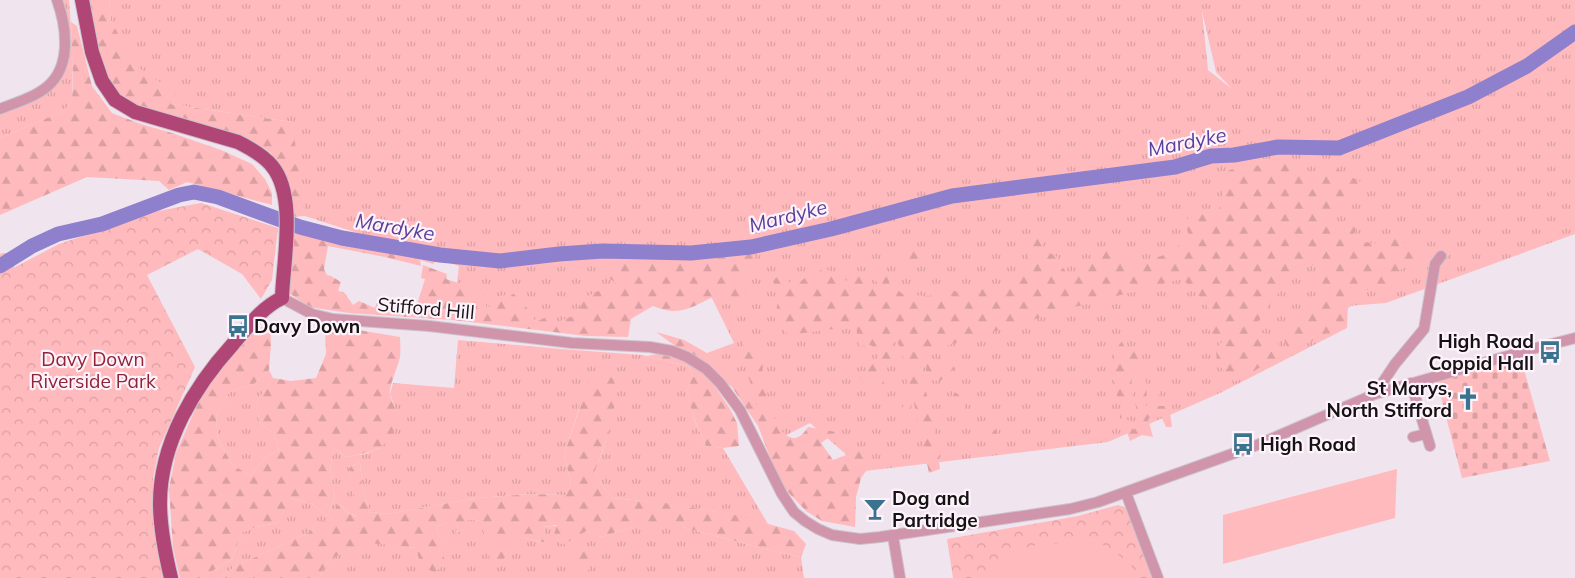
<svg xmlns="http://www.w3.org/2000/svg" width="1575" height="578" viewBox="0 0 1575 578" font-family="Mulish,sans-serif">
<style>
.grass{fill:url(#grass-tufts);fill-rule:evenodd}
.forest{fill:url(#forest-firs)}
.cemetery{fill:url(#cemetery-stones)}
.park{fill:url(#park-crowns)}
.garden{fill:#ffbabd}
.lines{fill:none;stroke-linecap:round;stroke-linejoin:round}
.river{stroke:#8e80cc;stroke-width:15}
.minor-casing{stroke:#cdc3cb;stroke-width:12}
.major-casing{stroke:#cdc3cb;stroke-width:16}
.minor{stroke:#d094ab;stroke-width:10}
.major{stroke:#b04676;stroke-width:14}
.labels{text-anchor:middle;stroke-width:4.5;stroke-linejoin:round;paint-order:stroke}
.street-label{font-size:19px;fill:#151214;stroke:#fef3fb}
.poi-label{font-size:19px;font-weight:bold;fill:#151214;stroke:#fef3fb;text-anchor:start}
.park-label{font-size:19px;fill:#902437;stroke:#fef3fb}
.water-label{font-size:20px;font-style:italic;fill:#58409c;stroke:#fef3fb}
</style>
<defs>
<pattern id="grass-tufts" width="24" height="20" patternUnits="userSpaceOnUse" patternTransform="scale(1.25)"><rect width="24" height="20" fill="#ffbabd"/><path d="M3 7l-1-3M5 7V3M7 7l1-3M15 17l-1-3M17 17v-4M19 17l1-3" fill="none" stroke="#da9fa2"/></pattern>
<pattern id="forest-firs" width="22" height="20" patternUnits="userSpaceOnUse" patternTransform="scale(1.25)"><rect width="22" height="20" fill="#ffbabd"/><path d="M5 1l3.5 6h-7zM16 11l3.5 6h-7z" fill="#da9fa2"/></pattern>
<pattern id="cemetery-stones" width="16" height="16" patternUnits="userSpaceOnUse" patternTransform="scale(1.25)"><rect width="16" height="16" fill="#ffbabd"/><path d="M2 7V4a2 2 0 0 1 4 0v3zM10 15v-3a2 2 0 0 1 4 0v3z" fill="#da9fa2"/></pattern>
<pattern id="park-crowns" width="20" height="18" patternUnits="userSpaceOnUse" patternTransform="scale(1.25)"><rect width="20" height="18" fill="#ffbabd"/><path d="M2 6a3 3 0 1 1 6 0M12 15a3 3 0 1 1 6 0" fill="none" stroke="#da9fa2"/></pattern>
</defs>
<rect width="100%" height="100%" fill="#f0e5ee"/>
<!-- grass -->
<path class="grass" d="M 61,0 L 69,0 L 73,54 L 72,101 L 64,111 L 0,138 L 0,110 L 44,92 L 65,63 Z
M 109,0 L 1575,0 L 1575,234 L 1386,303 L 1348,306 L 1347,328 L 1220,393 L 1108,442 L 865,471 L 810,423 L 775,441 L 744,391 L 707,353 L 734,343 L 707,288 L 637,306 L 606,328 L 453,315 L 459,266 L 305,216 L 296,182 L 292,122 L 170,104 L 132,67 L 111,21 ZM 1202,11 L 1216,72 L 1232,89 L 1208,70 Z
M 458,340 L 561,349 L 642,355 L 688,366 L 693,374 L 687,391 L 694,419 L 706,446 L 723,448 L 768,524 C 717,510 665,503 612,498 L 601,484 L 595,471 C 606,446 612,419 615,391 L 580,405 L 564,455 L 571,483 L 566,495 L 531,494 L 476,498 L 388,514 L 370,512 L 362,486 L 360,462 L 349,468 L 358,517 L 345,511 L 340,504 L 329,521 L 319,521 L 308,533 L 236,566 L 219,578 L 204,578 L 209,573 L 232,559 L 242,532 L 260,526 L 278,523 L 290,498 L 311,503 L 327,516 L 335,499 L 330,467 L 334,447 L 345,457 L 365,454 L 379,448 L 395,407 L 390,394 L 393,383 L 454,388 Z
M 269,370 L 273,378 L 257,401 L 259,422 L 274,434 L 279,450 L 265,458 L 250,476 L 232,464 L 218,439 L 216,417 L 229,392 L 254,384 Z
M 468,519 L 480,521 L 497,537 L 521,537 L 545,543 L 544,527 C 564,524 583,529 601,537 L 632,527 L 682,527 L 761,548 L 801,557 L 804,578 L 319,578 L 328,561 L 362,541 L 416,548 L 439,547 L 447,545 L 439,536 L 436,527 L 447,523 L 458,523 L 456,533 L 464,529 Z"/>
<!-- forest -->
<path class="forest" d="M 87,0 L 109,0 L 111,21 L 136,66 L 176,93 L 170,104 L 292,122 L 305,216 L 292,217 L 292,204 L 287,177 L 271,153 L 246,137 L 150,111 L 121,98 L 111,83 L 101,61 Z
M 71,22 L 77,26 L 92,86 L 112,113 L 141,124 L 172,133 L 221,150 L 252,164 L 265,179 L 272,193 L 272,205 L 187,182 L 169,190 L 159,181 L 87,177 L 0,215 L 0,138 L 64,111 L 72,101 L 73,76 Z
M 1274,163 L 1296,164 L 1316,174 L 1335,168 L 1364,184 L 1349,193 L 1338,209 L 1325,216 L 1316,218 L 1332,228 L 1342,221 L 1359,222 L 1353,236 L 1362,242 L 1382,244 L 1392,233 L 1405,243 L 1419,247 L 1422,259 L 1394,273 L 1395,285 L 1385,289 L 1366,290 L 1356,296 L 1351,306 L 1343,312 L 1347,324 L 1289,352 L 1284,339 L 1288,324 L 1301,320 L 1310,307 L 1320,304 L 1317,265 L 1303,264 L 1293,268 L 1285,287 L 1274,297 L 1257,324 L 1261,332 L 1277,340 L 1282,355 L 1234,382 L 1217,363 L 1216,348 L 1223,341 L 1210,332 C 1210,327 1212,321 1212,316 C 1210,306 1190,284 1181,279 L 1056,312 L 1018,325 L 973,337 L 920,355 C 925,394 936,431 940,469 L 929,473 L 913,398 L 909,419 L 900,413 L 908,396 L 905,363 L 896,337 L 892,337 L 893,360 L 881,375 L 888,394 L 877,395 L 871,382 L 865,386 L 859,377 L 866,372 L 878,357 L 871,345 L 859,346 L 856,326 L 788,335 L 775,319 L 778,300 L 773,281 L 783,270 L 792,287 L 808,276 L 818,273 L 823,267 L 847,281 L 858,271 L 865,273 L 865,280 L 878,293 L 882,288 L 874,279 L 884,269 L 890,276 L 889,283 L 904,295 L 929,296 L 952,290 L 971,297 L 981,287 L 1000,301 L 1006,279 L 1026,260 L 1032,236 L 1042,239 L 1043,250 L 1056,256 L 1063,268 L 1071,278 L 1089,265 L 1100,251 L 1108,247 L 1121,254 L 1132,266 L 1164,255 L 1190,238 L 1185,224 L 1190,215 L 1194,217 L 1194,211 L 1200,208 L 1203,215 L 1211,219 L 1219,208 L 1229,170 Z
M 295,227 L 347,241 L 413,253 L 436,261 L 433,264 L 420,260 L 421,266 L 385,257 L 328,246 L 324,269 L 327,275 L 331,276 L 341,282 L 338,291 L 344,292 L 353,305 L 359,301 L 375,308 L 377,302 L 384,302 L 390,309 L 414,314 L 425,279 L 421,278 L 423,265 L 447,274 L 446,279 L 471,287 L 483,293 L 487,309 L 498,296 L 514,294 L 527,308 L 536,322 L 548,316 L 555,323 L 578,314 L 583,298 L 616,283 L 603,274 L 615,255 L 701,259 L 753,254 L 757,265 L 740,277 L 747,299 L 738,319 L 730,304 L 719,294 C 693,306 681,318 653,306 L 631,319 L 628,337 L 586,336 L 453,320 L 349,313 L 308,307 L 288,292 L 289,271 Z
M 910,247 L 919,252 L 918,259 L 914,264 L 900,261 L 901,250 Z
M 3,253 L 13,254 C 18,271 7,286 0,300 L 0,254 Z
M 270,323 L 271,343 L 269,370 L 254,384 L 229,392 L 216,417 L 218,439 L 232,464 L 250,476 L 265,458 L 279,450 L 274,434 L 259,422 L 257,401 L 273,378 L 291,381 L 316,378 L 326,354 L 325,329 L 341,327 L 400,337 C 400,343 401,350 400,356 C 399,366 389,384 390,394 C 390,398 394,403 395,408 C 401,445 375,453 345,457 L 334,447 L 330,467 L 335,499 L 327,516 L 311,503 L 291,498 L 278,523 L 260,526 L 242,532 L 232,559 L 209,573 L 204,578 L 180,578 L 173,548 L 169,489 L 176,453 L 201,396 L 231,357 L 257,329 Z
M 656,332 L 684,340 L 707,353 L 742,383 L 758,407 L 744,363 L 743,332 C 753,341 758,346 762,360 C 764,368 761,376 763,383 C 767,401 785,463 808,427 L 836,432 L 821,443 L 833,460 L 862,449 L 871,464 L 861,478 L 856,497 L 855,527 L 822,521 L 806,511 L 784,488 L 770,457 L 758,426 L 732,387 Z
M 1123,340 C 1129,350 1129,351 1142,349 L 1142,370 L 1133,373 C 1128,393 1139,402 1120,419 L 1121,402 L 1117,397 L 1117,385 L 1113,380 C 1116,362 1110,355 1123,340 Z
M 665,353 L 687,360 L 709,377 L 730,409 L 737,423 L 739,446 L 723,448 L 706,446 L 693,416 L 687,391 L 693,374 L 688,366 L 646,356 Z
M 952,355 L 954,369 L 940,381 L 930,380 L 926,370 L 927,361 L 940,358 L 946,361 Z
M 604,371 C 607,374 611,377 613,379 C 623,395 602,454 595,471 L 601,484 L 612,498 L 664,503 L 735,515 L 794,531 L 806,544 L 801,557 L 761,548 L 682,527 L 632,527 L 601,537 L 586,531 L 563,545 L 553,538 L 557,525 L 544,527 L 546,543 L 521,537 L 497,537 L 484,534 L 480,521 L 469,519 L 464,529 L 456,534 L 458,523 L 447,523 L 436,527 L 439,536 L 448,545 L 440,547 L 446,563 L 434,573 L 420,563 L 416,548 L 362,542 L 328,561 L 319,578 L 219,578 L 236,566 L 308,533 L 319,521 L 329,521 L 339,503 L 345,511 L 357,517 L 349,468 L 360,462 L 362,486 L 370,512 L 388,514 L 476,498 L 531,494 L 566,495 L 571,483 L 564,455 L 589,379 Z
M 1144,375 L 1147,386 L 1146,406 L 1151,402 L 1152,391 L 1159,392 L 1157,406 L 1169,406 L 1172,427 L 1166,427 L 1160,414 L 1148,419 L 1153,437 L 1142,435 L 1130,441 L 1124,423 L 1130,419 L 1133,430 L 1140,424 L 1135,403 L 1139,392 L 1137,377 Z
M 955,393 L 964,395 L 966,400 L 964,411 L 954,412 L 949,405 Z
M 989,423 L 994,430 L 997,431 L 995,441 L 987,444 L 981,436 L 981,427 Z
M 495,541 L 506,541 L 506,556 L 499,565 L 489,566 L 490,548 Z
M 585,546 L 589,555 L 594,555 L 589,564 L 589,570 L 580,569 L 569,564 L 567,554 L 580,547 Z"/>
<!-- cemetery -->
<path class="cemetery" d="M 1521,359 L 1550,461 L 1462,478 L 1437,382 L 1461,374 Z"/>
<!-- park -->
<path class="park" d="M 201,203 L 278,228 L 272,280 L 261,299 L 242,274 L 198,249 L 147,275 L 195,367 L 159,448 L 153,478 L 153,525 L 163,578 L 0,578 L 0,275 L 59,244 L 158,211 Z
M 1118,505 L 1125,507 L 1130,516 L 1153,578 L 953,578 L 947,539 L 1078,516 Z"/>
<!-- garden -->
<path class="garden" d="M 1397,469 L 1395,518 L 1223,564 L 1223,515 Z
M 1081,541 L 1107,546 L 1131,565 L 1135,578 L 991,578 L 1008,556 L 1031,546 Z"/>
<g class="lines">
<!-- river -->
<path class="river" d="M 0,266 L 32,246 L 58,234 L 102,224 L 179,195 L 194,192 L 218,197 L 300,227 L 342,238 L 440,255 L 500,261 L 559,254 L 603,251 L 691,253 L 751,247 L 831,229 L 952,196 L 1175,167 L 1211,156 L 1234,155 L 1278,147 L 1339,148 L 1468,97 L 1527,66 L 1575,32"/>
<defs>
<path id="minor" d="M 0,109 C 17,102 40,96 52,82 C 71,61 66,25 57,0
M 282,298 L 312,314 L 333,319 L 429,326 L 572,343 L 650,347 L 672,351 L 687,357 L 706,369 L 720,383 L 740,410 L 782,494 L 794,512 L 805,521 L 818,529 L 832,535 L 860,539 L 880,537 L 1070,509 L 1098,502 L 1257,445 L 1375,394 L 1532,349 L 1575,338
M 1411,383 L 1430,446
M 1375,394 L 1395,364 L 1424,329 L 1435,264 L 1441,256
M 1413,437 L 1426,434
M 1126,493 L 1158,578
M 893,536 L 900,578"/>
<path id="major" d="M 82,0 L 92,52 L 102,81 L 115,100 L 135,112 L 238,142 C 250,148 263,155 272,166 C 297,196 283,262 282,298 C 261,308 248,327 233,344 C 194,387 160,443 160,503 C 160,529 165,553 171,578"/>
</defs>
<!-- minor casing -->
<use href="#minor" class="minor-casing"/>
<!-- major casing -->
<use href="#major" class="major-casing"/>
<!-- minor -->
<use href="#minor" class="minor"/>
<!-- major -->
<use href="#major" class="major"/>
</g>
<!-- icons -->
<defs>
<symbol id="bus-bare" viewBox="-9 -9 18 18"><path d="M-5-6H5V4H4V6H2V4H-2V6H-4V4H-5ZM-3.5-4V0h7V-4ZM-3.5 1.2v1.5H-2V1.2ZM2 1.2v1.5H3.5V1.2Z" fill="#3a738d" stroke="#fef3fb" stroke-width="2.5" paint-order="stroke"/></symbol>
<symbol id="church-bare" viewBox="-9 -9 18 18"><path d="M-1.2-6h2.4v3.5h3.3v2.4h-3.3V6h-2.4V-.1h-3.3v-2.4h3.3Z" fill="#3a738d" stroke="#fef3fb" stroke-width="2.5" paint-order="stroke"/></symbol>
<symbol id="bar-bare" viewBox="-9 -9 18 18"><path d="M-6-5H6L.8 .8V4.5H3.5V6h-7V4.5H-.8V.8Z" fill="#3a738d" stroke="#fef3fb" stroke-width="2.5" paint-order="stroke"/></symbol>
</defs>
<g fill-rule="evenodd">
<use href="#bus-bare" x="222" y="310" width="32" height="32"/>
<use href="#bus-bare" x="1534" y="336" width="32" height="32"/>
<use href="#church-bare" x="1452" y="383" width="32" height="32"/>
<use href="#bus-bare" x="1227" y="428" width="32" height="32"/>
<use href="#bar-bare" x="859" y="493" width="32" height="32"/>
</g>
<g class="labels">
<!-- street labels -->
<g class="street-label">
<text transform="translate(426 308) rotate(5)" y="7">Stifford Hill</text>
</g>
<!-- poi labels -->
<g class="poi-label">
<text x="254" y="333">Davy Down</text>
<text x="1534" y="348" text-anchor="end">High Road<tspan x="1534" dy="22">Coppid Hall</tspan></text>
<text x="1452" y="395" text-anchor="end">St Marys,<tspan x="1452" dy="22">North Stifford</tspan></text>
<text x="1260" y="451">High Road</text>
<text x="892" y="505">Dog and<tspan x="892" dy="22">Partridge</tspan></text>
</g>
<!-- park labels -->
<g class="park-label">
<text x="93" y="366">Davy Down<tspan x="93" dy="22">Riverside Park</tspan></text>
</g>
<!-- water labels -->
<g class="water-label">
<text transform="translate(1187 142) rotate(-11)" y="7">Mardyke</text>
<text transform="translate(788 216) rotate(-14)" y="7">Mardyke</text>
<text transform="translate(395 227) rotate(10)" y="7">Mardyke</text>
</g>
</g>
</svg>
